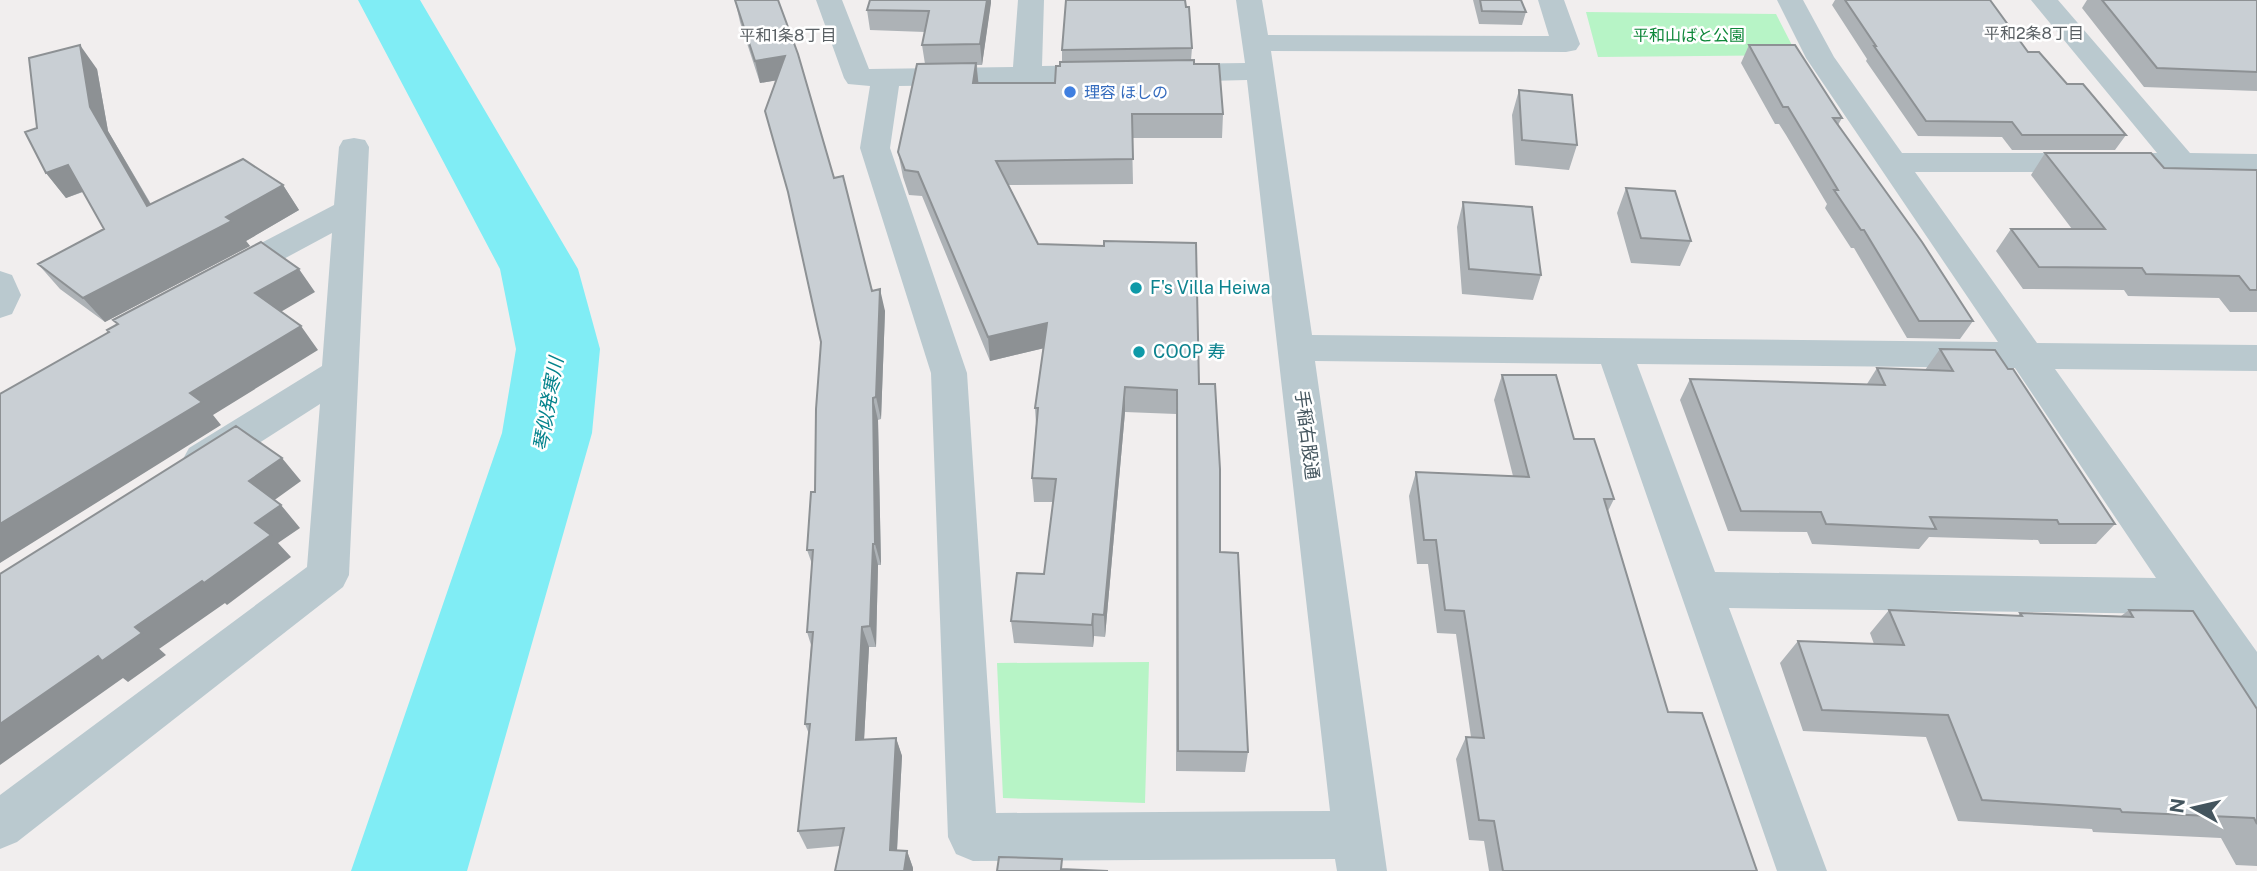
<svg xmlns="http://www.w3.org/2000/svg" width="2257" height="871" viewBox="0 0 2257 871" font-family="'Public Sans','Noto Sans JP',sans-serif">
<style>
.green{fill:#b7f4c6}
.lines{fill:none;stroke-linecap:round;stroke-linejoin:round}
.river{fill:#80edf5;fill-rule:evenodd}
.minor{fill:#bac9cf;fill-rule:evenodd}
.wall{fill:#adb2b6}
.shaded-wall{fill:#8d9194}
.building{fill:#c9cfd4;stroke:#8d9194;stroke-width:2}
.shop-dot{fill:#3f7fe0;stroke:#fff;stroke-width:2.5}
.culture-dot{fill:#0f9aa8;stroke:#fff;stroke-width:2.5}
.labels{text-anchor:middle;stroke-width:5;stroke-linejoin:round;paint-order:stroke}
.far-neighbourhood-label{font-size:16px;fill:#5a6064;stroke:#fff}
.far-park-label{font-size:16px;fill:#0d8739;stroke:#fff}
.far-shop-label{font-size:16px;fill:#366cbe;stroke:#fff;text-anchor:start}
.culture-label{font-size:18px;fill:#0d838f;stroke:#fff;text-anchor:start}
.street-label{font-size:18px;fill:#44555e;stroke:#fff}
.water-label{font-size:19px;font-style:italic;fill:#04838c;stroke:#fff}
</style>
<rect width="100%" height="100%" fill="#f1eeee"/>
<!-- green -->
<path class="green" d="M 1586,12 L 1776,14 L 1797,55 L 1598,57 Z
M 1149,662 L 1145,803 L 1003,798 L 997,663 Z"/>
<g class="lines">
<!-- river -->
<path class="river" d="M 358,0 L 420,0 L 578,269 L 600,349 L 592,433 L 467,871 L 351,871 L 502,433 L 516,349 L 500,269 Z"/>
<!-- minor -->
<path class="minor" d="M 816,0 L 842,0 L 869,69 L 1013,67 L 1018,0 L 1044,0 L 1042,66 L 1109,65 L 1119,68 L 1123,74 L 1119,80 L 1109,83 L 899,86 L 890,148 L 967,373 L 996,813 L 1330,811 L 1247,80 L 1169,82 L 1159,79 L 1155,73 L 1159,67 L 1169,64 L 1245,63 L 1236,0 L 1262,0 L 1268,35 L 1549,36 L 1538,0 L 1564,0 L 1580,44 L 1576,50 L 1566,52 L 1271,51 L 1312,335 L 1998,342 L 1806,58 L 1777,0 L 1803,0 L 1834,57 L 1902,153 L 2157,153 L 2031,0 L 2058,0 L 2190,153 L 2257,154 L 2257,172 L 1915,172 L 2037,343 L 2257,345 L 2257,371 L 2055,369 L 2257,652 L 2257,709 L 2241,703 L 2181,614 L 1729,608 L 1827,871 L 1777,871 L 1601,364 L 1315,361 L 1387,871 L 1337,871 L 1335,859 L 973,861 L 956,854 L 948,837 L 931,373 L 860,148 L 870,86 L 848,84 L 844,78 ZM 1637,364 L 2015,368 L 2156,578 L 1715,572 Z
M 354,138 L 365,140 L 369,147 L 349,575 L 343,587 L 17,842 L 0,849 L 0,795 L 307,567 L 320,404 L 217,470 L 203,474 L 189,470 L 183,459 L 189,448 L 322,366 L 332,233 L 239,283 L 227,286 L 215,283 L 210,275 L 215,267 L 334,205 L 339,147 L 343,140 Z
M 0,271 L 12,275 L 21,295 L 12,314 L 0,318 Z"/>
</g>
<!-- wall -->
<path class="wall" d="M 735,0 L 834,178 L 872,291 L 885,311 L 881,419 L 878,420 L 881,565 L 878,565 L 876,647 L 869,647 L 864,740 L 896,738 L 902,756 L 897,851 L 907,851 L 913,868 L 840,846 L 807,849 L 798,831 L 809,734 L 805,724 L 811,645 L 807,632 L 812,564 L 807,550 L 815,492 L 821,342 L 777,80 L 760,83 L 740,22 Z
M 870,0 L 991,0 L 982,65 L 977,65 L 978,83 L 1055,83 L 1060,66 L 1062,62 L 1062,50 L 1192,48 L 1191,60 L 1223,114 L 1222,138 L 1132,138 L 1133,184 L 1008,185 L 1038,244 L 1199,384 L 1220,552 L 1248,752 L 1245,772 L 1176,771 L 1176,414 L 1125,412 L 1105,637 L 1094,636 L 1093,647 L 1014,643 L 1011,621 L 1044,574 L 1053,502 L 1034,502 L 1032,478 L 1036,424 L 1035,408 L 1044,348 L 990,361 L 922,196 L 909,195 L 903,177 L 898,152 L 925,64 L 922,45 L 925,32 L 870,30 L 867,10 Z
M 1473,0 L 1521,0 L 1526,12 L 1522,25 L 1479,24 Z
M 1835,0 L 1990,0 L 2028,52 L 2126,135 L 2115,150 L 2012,150 L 2002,137 L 1918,136 L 1866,61 L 1867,59 L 1832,5 Z
M 2087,0 L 2257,0 L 2257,91 L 2144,87 L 2082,8 Z
M 1749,45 L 1842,118 L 1838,125 L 1973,321 L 1960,339 L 1907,338 L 1854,248 L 1851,248 L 1825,208 L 1827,204 L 1786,135 L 1779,124 L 1775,124 L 1741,63 Z
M 97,69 L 108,131 L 151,204 L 283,185 L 299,210 L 246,241 L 250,246 L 105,322 L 60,289 L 38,264 L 104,229 L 83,192 L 66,198 L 46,173 L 37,128 Z
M 1519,90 L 1577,145 L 1569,170 L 1515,165 L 1512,115 Z
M 2045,153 L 2164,168 L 2257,170 L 2257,312 L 2230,312 L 2219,298 L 2128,296 L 2124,290 L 2023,289 L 1996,251 L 2011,229 L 2072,229 L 2031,175 Z
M 1626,188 L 1691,241 L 1680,266 L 1631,263 L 1617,213 Z
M 1463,202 L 1541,275 L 1533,300 L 1462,294 L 1457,227 Z
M 1940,349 L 2008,369 L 2115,524 L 2096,544 L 2040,544 L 2038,540 L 1929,537 L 1919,549 L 1812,544 L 1807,532 L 1728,531 L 1680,400 L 1690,379 L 1867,384 L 1877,368 L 1925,370 Z
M 1502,375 L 1574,439 L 1614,499 L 1608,511 L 1668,712 L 1757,871 L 1489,871 L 1484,841 L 1469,840 L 1456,759 L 1466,737 L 1471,737 L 1456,634 L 1437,633 L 1428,564 L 1417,564 L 1409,496 L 1416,472 L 1513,476 L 1494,400 Z
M 1889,610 L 2018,616 L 2020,613 L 2121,616 L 2129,610 L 2257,709 L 2257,866 L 2236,865 L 2221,838 L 2093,832 L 2092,829 L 1958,821 L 1926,737 L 1803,731 L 1780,663 L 1798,641 L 1874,644 L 1870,633 Z"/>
<!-- shaded-wall -->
<path class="shaded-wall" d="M 987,0 L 991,0 L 991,3 L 982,65 L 980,44 Z
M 80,45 L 97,69 L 108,131 L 166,231 L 147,206 L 90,107 Z
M 785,56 L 791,78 L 760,83 L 755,61 Z
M 976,63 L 979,87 L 973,83 Z
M 68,165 L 87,190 L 66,198 L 46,173 Z
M 283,185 L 299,210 L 246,241 L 250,246 L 105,322 L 83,298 Z
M 299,269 L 315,292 L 272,317 L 255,293 Z
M 880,289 L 885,311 L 881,419 L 876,397 Z
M 1047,323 L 1049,347 L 990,361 L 988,337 Z
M 301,326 L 318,350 L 213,415 L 221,425 L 0,563 L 0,524 L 190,393 Z
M 1125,387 L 1125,412 L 1105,637 L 1104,615 Z
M 873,398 L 878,420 L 881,565 L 875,544 Z
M 282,458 L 301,481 L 269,504 L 249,481 Z
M 281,505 L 300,528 L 278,543 L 291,557 L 227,605 L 204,583 L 255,523 Z
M 873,544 L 878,565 L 876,647 L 870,626 Z
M 202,581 L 225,603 L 159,649 L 135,627 Z
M 1093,614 L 1094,636 L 1093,647 L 1092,625 Z
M 862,627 L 869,647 L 863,759 L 856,740 Z
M 142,633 L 166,655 L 128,682 L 123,678 L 0,765 L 0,724 L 98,656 Z
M 896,738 L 902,756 L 896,868 L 890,850 Z
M 907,851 L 913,868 L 913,871 L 904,871 Z"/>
<!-- building -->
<path class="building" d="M 735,0 L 778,0 L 798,54 L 834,178 L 843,176 L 872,291 L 880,289 L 876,397 L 873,398 L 875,544 L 873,544 L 870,626 L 862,627 L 856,740 L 896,738 L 890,850 L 907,851 L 904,871 L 835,871 L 844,828 L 798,831 L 810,724 L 805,724 L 813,632 L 807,632 L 813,550 L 807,550 L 811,492 L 815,492 L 816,409 L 821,342 L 788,192 L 765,111 L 785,56 L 755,61 Z
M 870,0 L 987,0 L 980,44 L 922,45 L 929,11 L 867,10 Z
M 1066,0 L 1185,0 L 1186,7 L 1189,7 L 1192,48 L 1062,50 Z
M 1480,0 L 1521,0 L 1526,12 L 1482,11 Z
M 1845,0 L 1990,0 L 2028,52 L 2039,52 L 2067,84 L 2083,84 L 2126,135 L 2022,135 L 2012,122 L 1926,121 L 1874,46 L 1876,46 Z
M 2102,0 L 2257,0 L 2257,72 L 2157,68 Z
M 80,45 L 90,107 L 147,206 L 243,159 L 283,185 L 226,217 L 232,221 L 83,298 L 38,264 L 104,229 L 68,165 L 46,173 L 25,132 L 37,128 L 29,58 Z
M 1749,45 L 1795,45 L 1842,118 L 1833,118 L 1922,242 L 1973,321 L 1919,321 L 1864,230 L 1861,230 L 1834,190 L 1838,190 L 1794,117 L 1788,107 L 1783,107 Z
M 1194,60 L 1194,64 L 1219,64 L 1223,114 L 1132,114 L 1133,159 L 996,161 L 1038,244 L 1104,246 L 1104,241 L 1196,243 L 1199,384 L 1215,384 L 1220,469 L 1220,552 L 1238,553 L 1248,752 L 1178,751 L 1177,390 L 1125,387 L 1104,615 L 1093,614 L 1092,625 L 1011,621 L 1017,573 L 1044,574 L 1056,479 L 1032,478 L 1038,408 L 1035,408 L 1047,323 L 988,337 L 918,172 L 905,170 L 898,152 L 917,64 L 976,63 L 973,83 L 1055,83 L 1056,66 L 1060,66 L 1060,62 Z
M 1519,90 L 1572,95 L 1577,145 L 1522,140 Z
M 2045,153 L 2151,153 L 2164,168 L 2257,170 L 2257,290 L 2250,290 L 2239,276 L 2146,274 L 2142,268 L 2039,267 L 2011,229 L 2105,229 Z
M 1626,188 L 1675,191 L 1691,241 L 1641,238 Z
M 1463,202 L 1532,207 L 1541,275 L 1469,269 Z
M 261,242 L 299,269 L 255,293 L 301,326 L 190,393 L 202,402 L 0,524 L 0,394 L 109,332 L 107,330 L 118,324 L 113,320 Z
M 1940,349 L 1995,350 L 2008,369 L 2013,369 L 2115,524 L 2059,524 L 2057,520 L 1930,517 L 1936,529 L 1826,524 L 1821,512 L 1741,511 L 1690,379 L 1885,385 L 1877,368 L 1953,371 Z
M 1502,375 L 1556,375 L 1574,439 L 1594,439 L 1614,499 L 1604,499 L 1668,712 L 1702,713 L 1757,871 L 1503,871 L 1494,821 L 1479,820 L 1466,737 L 1484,738 L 1464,611 L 1445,610 L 1436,540 L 1424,540 L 1416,472 L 1529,477 Z
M 236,426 L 282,458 L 249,481 L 281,505 L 255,523 L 271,535 L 204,583 L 202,581 L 135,627 L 142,633 L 102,661 L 98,656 L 0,724 L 0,574 Z
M 1889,610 L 2022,616 L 2020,613 L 2133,617 L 2129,610 L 2193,611 L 2257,709 L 2257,824 L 2254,818 L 2122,812 L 2120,809 L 1982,800 L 1948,715 L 1822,710 L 1798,641 L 1904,645 Z
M 999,857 L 1062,859 L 1061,869 L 1108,871 L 997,871 Z"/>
<!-- markers -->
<circle class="shop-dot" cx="1070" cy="92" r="7"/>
<g class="culture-dot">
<circle cx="1136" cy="288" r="7"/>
<circle cx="1139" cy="352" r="7"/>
</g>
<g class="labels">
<!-- far-neighbourhood labels -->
<g class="far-neighbourhood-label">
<text x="2034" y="39">平和2条8丁目</text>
<text x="788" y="41">平和1条8丁目</text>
</g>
<!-- far-park labels -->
<g class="far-park-label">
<text x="1689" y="41">平和山ばと公園</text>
</g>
<!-- far-shop labels -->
<g class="far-shop-label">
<text x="1084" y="98">理容 ほしの</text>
</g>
<!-- culture labels -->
<g class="culture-label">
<text x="1150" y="294">F's Villa Heiwa</text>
<text x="1153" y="358">COOP 寿</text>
</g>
<!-- street labels -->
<g class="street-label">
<text transform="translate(1307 435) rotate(83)" y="6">手稲右股通</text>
</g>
<!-- water labels -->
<g class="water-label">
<text transform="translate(548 404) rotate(-80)" y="7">琴似発寒川</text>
</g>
</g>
<!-- north arrow -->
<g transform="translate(2194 808) rotate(278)" stroke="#ffffff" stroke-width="5" paint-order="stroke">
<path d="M0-5L12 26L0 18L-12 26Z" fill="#44555e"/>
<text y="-10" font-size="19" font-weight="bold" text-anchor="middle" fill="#44555e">N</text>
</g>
</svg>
